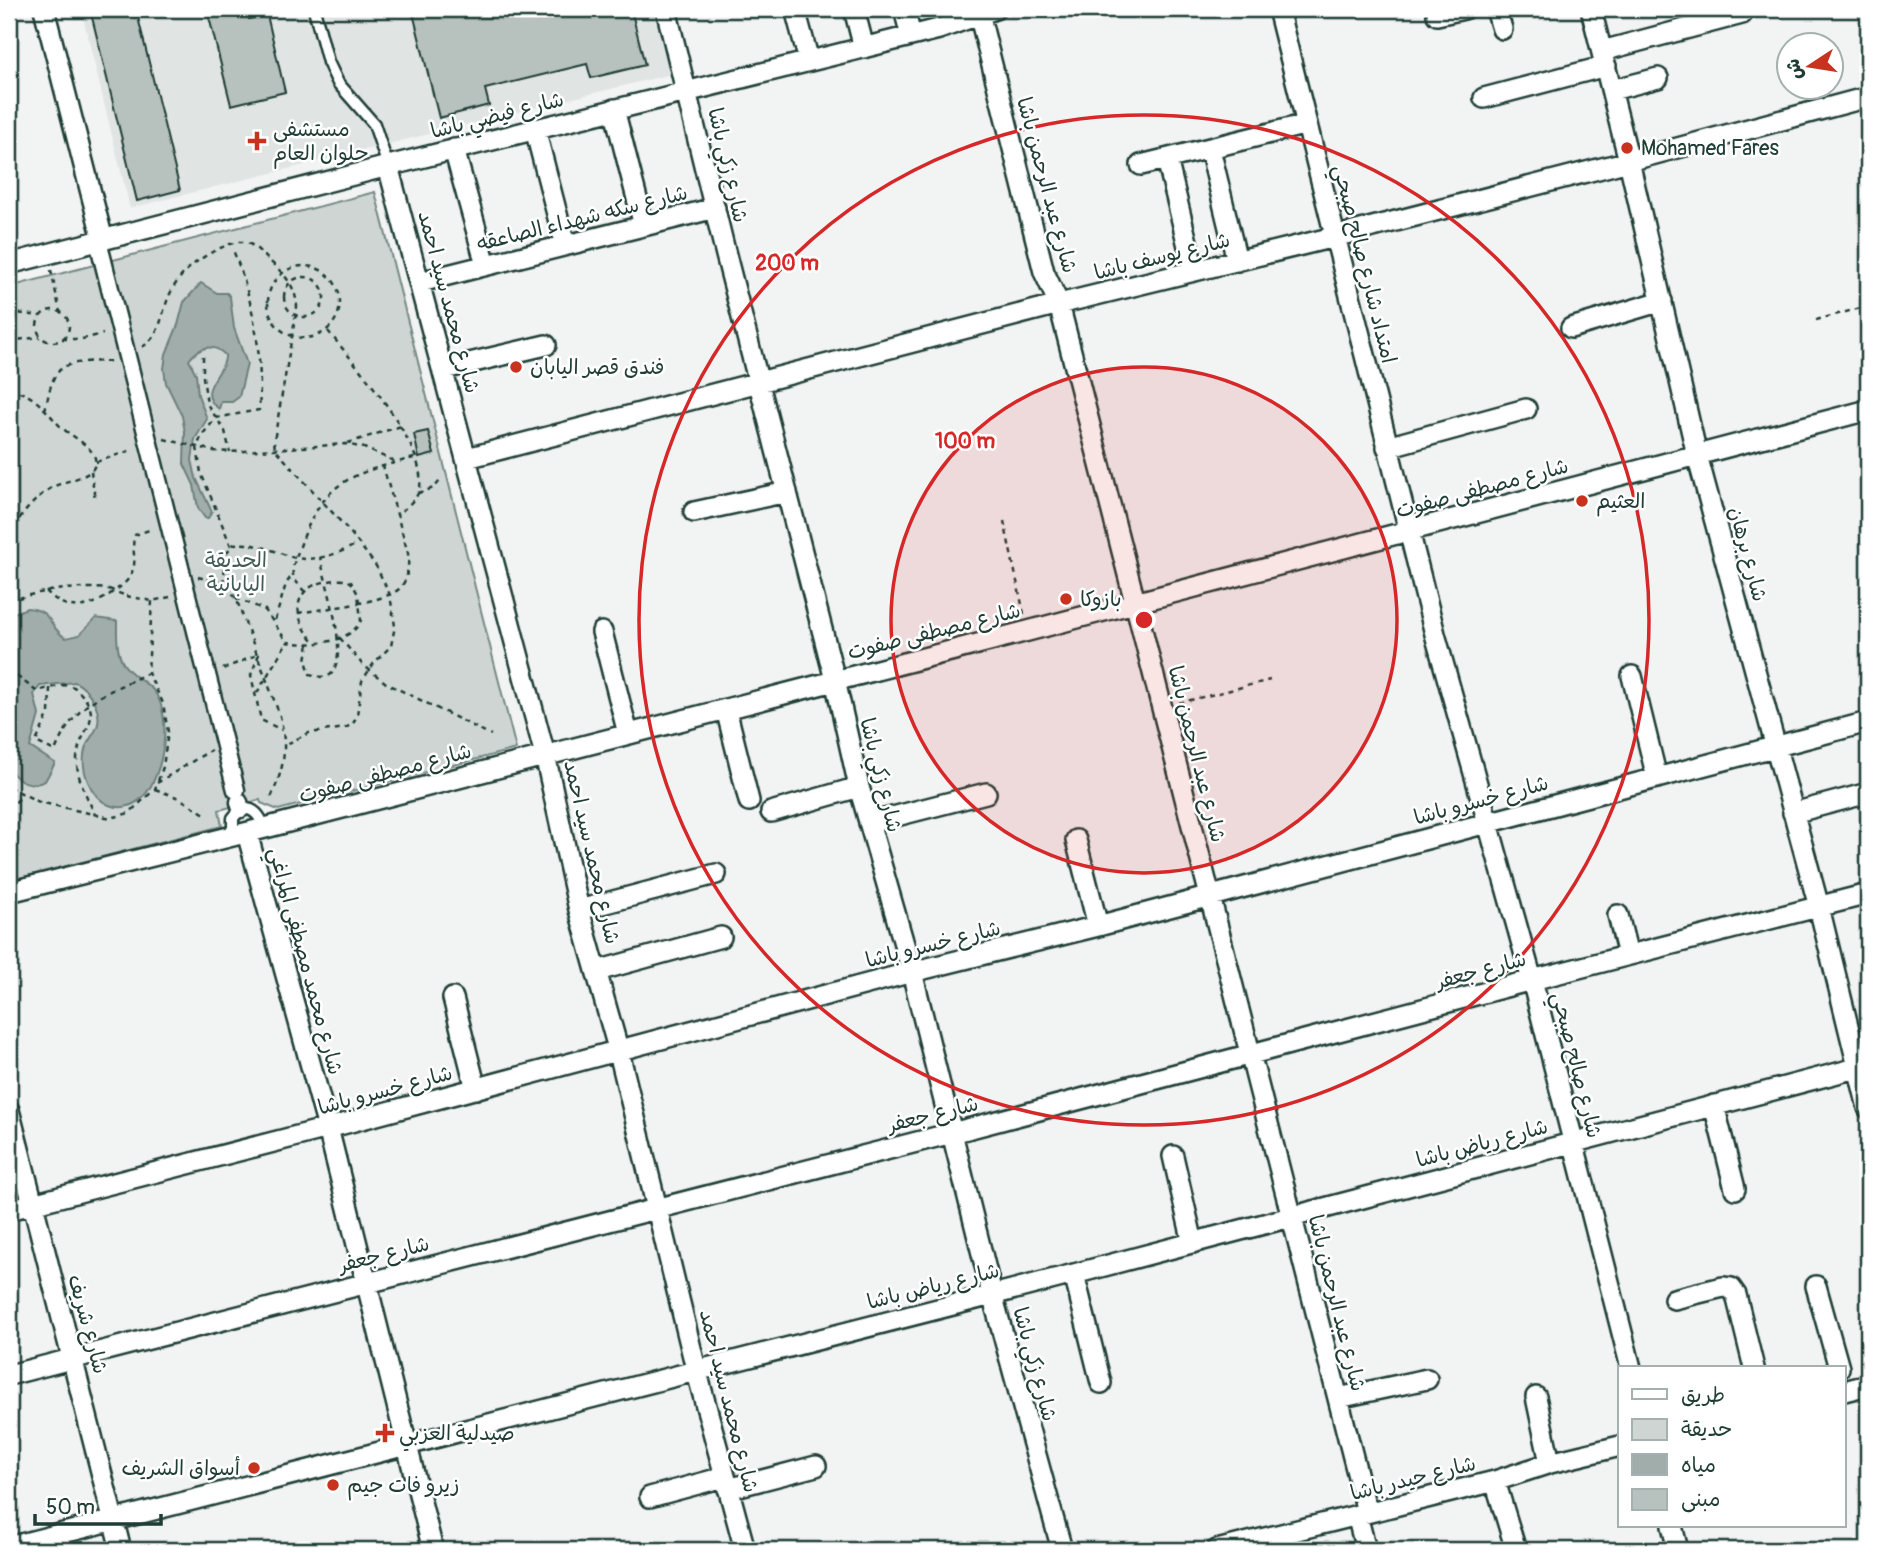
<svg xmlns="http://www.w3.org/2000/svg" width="1877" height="1559" viewBox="0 0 1877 1559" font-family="Pangolin,'Playpen Sans Arabic',sans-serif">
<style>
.built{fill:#e0e4e3}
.green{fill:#ced5d3;stroke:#768984;stroke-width:2}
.water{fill:#a1adaa;stroke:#6d807b;stroke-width:2}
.building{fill:#b7c1bd;stroke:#1f3d34;stroke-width:2}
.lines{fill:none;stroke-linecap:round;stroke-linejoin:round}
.service-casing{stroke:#1f3d34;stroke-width:15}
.pedestrian-casing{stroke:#1f3d34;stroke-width:21}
.minor-casing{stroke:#1f3d34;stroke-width:24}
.path{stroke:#1f3d34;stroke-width:2.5;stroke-dasharray:5 5;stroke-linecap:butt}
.service{stroke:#fff;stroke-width:10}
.pedestrian{stroke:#fff;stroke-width:16}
.minor{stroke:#fff;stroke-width:19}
.path-bridge{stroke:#1f3d34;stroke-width:2.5;stroke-dasharray:5 5;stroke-linecap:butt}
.ring{fill:none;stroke:#d62828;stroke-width:3.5}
.poi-dot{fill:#c8321e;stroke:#fff;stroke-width:2.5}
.labels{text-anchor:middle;stroke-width:5;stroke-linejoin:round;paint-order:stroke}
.street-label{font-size:21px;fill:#1f3d34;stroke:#fff}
.poi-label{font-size:21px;fill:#1f3d34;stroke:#fff;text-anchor:start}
.park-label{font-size:21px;fill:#425b54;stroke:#fff}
.centre{fill:#d62828;stroke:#fff;stroke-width:3.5}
.ring-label{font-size:21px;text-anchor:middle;font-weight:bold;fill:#d62828;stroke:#fff;stroke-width:5;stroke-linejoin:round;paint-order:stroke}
</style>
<rect width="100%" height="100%" fill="#f2f3f3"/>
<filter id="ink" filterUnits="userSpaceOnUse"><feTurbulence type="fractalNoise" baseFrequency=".0143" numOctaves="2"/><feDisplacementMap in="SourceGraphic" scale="14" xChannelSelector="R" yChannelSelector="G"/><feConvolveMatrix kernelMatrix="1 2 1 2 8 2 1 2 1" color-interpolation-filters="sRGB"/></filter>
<g filter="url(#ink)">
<!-- built -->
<path class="built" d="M 81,9 L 655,9 L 671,74 L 130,208 Z"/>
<!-- green -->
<path class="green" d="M 375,192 L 516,749 L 278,810 L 261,803 L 260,800 L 248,803 L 247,800 L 231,803 L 231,807 L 219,810 L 222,826 L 9,881 L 9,287 Z"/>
<!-- water -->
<path class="water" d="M 201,283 L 217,293 L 227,293 L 230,297 L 234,328 L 247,364 L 239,397 L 232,402 L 221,402 L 219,409 C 193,390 227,373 225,355 C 213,342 199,347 189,360 L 196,374 L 198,395 L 207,419 L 195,439 L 192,460 L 196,478 L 212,512 L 208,518 L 205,518 L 198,508 L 194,485 L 184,464 L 185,432 L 182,416 L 166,383 L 164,369 L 166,354 L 178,325 L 184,302 Z
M 27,608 C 54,610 48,628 66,638 L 79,635 L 96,618 L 117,621 C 117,634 116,651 123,663 C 130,676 145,680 154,691 C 173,716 164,775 143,797 C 134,806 121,810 109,805 C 90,797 80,769 85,750 C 87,741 94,735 97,727 C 103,710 89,689 75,682 L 40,686 L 34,694 L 39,715 L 30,747 L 55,763 L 45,781 C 33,787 18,782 11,771 L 9,739 L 9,615 Z"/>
<!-- building -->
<path class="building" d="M 90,9 L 136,9 L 180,190 L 137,201 Z
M 207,9 L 246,9 L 249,19 L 267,15 L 285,92 L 231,105 Z
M 412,9 L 631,9 L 645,65 L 591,78 L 587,64 L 485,89 L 489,105 L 439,118 Z
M 428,431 L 434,454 L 419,458 L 414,434 Z"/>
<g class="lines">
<defs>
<path id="service" d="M 314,9 L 328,62 L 338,83 L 374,124 L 388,166
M 233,836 L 233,818 L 241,809 C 255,807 260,817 265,828"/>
<path id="pedestrian" d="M 98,241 L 236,790
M 239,802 L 241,809"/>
<path id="minor" d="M 44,9 L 103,240
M 666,9 L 726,255 L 835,680 L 859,787 L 912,972 L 992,1294 L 1062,1550
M 795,9 L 809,61
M 854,9 L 864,48
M 904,9 L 911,36
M 978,9 L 1038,248 L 1044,272 L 1059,304 L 1367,1512
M 1278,9 L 1435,634 L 1532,980 L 1631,1368
M 1496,9 L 1502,29
M 1591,9 L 1629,161 L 1697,455 L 1819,907 L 1868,1108
M 1437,15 L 1464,9
M 1602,51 L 1742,14
M 1612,90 L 1658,78
M 1484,98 L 1606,66
M 614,109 L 644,226
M 535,129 L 565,245
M 454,149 L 486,265
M 1210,149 L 1237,261
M 1167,159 L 1194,271
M 1141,165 L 1307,124
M 388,166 L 545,755 L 579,910 L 619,1052 L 696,1369 L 745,1550
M 9,264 L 388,166 L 939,29 L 995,9
M 420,282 L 715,208
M 1571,328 L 1662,301
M 444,369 L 546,345
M 1387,447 L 1526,409
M 467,458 L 1059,304 L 1334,237 L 1629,161 L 1868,97
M 694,512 L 787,492
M 602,632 L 628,734
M 1632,676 L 1657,778
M 726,709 L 749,801
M 771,812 L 859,787
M 1793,813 L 1868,793
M 869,823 L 986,793
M 247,833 L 328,1128 L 433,1550
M 1076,840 L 1098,926
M 9,892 L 265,828 L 1028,631 L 1868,410
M 579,910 L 716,874
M 1618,915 L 1628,955
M 597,971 L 721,937
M 453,998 L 476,1089
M 1714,1105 L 1735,1189
M 9,1110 L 121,1550
M 1173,1156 L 1193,1243
M 9,1210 L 328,1128 L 912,972 L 1098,926 L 1868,722
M 1074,1274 L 1101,1383
M 1816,1286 L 1839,1368
M 1674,1299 L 1723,1287 L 1731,1288 L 1736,1295 L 1754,1368
M 9,1375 L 952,1133 L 1532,980 L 1868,894
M 1844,1391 L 1868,1385
M 1536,1397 L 1550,1463
M 1338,1398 L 1427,1379
M 1495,1481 L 1516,1550
M 728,1489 L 816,1466
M 650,1497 L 724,1477
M 1357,1515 L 1366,1550
M 1672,1526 L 1678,1550
M 9,1547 L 1074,1274 L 1868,1065
M 1217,1550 L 1495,1481 L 1550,1463 L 1620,1446"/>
</defs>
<!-- service casing -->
<use href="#service" class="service-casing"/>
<!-- pedestrian casing -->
<use href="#pedestrian" class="pedestrian-casing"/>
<!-- minor casing -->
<use href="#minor" class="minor-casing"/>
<!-- path -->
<path class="path" d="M268 302a36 36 0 1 1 72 0a36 36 0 1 1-72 0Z
M 51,270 L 60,312
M284 297a20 20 0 1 1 40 0a20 20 0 1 1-40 0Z
M37 326a16 16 0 1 1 32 0a16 16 0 1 1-32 0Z
M 9,312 L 40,316
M 1816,320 L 1868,306
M 328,331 C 353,362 432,449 419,491 C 416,500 405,508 398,514
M 62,339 L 82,339 L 103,334
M 9,341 L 40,337
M 142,347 C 161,336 161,315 169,296 C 179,274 194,262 214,251 C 248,234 249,242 274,265 C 287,277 296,288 297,307 L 274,441 L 275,449 L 350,532 L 376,566 L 390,595 L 395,626 L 391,646 L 374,663 L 362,681 L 357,715 L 353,724 L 345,728 L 309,733 L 285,745
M 203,356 L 203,377 L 207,404 L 225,431 L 230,452
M 9,390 C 33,392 44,409 60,426 C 69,435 91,445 95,458 C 96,464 94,469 90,472 C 80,479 65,481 55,486 C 35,496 23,515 9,531
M 45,410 C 48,399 50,381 58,372 C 68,359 98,362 113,361
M 164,439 L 214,451 L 230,452 L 346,444 L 364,448 L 396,462
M 348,443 L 401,426
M 96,462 L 132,450
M 91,471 L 95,499
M 418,493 L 434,488 L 440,481
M 1004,521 L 1024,614
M 231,546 L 201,473 L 197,447 L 202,435 L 216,418 L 259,410 C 263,354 254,302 233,250
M 198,577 L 223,583 L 236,598 L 280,716 C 288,750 284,768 270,800
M 223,583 L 227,552 L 234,544 C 254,542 271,550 289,556 C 310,564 340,554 359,543
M 46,591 C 65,612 87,610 109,595 C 118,588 128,583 132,572 C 138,559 130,547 135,535 L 152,529
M 305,592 C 288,574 291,571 299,549 C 323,481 349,474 414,458
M 126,596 L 152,601 L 170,597
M 236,598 L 265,610 L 287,642 C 309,646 351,644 361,620 L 358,594 L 351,582 C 342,578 334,580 324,582 C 289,590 294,621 315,642
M 9,601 C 42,590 75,586 109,589
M 298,613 C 321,609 383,603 399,589 C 408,581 409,564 408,553 L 383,466
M 275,620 L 286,584 L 292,575
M 340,638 L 362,664 L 386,683 L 491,735
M 309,644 L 306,660 L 310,674 L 321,677 L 330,675 C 351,657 325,582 320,557
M 259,654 L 251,675 L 261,720 L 282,730
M 223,669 L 259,654
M 9,670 L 36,691 L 63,685 L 74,687 C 111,720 76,728 77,762 C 77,780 88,798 95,815
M 50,688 L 49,713 L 36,742 L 55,751 C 76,701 102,695 148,673
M 257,693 L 287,642
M 1179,703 L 1270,680
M 157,783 L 211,750
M 9,787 L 39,802 L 111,818 L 129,813 L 155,789 L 163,767 L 168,732 L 163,703 L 148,673 L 152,601
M 155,789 L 179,798 L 205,814
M 9,810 L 22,795"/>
<!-- service -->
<use href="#service" class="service"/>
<!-- pedestrian -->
<use href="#pedestrian" class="pedestrian"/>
<!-- minor -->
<use href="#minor" class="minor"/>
<!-- path-bridge -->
<path class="path-bridge" d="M 109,589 L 126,596"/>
</g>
</g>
<!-- distance rings -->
<circle cx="1144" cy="620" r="253" fill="#d62828" fill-opacity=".12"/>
<g class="ring">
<circle cx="1144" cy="620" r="253"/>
<circle cx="1144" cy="620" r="505"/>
</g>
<!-- markers -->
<g class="poi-dot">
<path d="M253.5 130.5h7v7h7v7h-7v7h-7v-7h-7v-7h7z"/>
<circle cx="1627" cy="148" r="7"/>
<circle cx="516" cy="367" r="7"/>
<circle cx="1582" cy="501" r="7"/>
<circle cx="1066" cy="599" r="7"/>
<path d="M381.5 1422.5h7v7h7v7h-7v7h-7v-7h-7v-7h7z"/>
<circle cx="254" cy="1468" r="7"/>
<circle cx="333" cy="1485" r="7"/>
</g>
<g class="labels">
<!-- street labels -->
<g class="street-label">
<text transform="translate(497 115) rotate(-14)" y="7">شارع فيضي باشا</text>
<text transform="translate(728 165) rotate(77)" y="7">شارع زكي باشا</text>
<text transform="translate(1047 185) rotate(75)" y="7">شارع عبد الرحمن باشا</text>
<text transform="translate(582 218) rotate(-14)" y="7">شارع سكه شهداء الصاعقه</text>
<text transform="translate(1162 256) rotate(-14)" y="7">شارع يوسف باشا</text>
<text transform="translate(1365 264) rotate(76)" y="7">امتداد شارع صالح صبحي</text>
<text transform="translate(449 302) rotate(75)" y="7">شارع محمد سيد احمد</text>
<text transform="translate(1482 488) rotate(-15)" y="7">شارع مصطفى صفوت</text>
<text transform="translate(1748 554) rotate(75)" y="7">شارع برهان</text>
<text transform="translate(934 631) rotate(-14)" y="7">شارع مصطفى صفوت</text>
<text transform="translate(1197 754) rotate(76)" y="7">شارع عبد الرحمن باشا</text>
<text transform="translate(385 773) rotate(-15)" y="7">شارع مصطفى صفوت</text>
<text transform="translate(881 775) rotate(76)" y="7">شارع زكي باشا</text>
<text transform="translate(1481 800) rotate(-15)" y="7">شارع خسرو باشا</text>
<text transform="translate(592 852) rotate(77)" y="7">شارع محمد سيد احمد</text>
<text transform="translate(933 944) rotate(-14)" y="7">شارع خسرو باشا</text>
<text transform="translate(306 961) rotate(75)" y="7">شارع محمد مصطفى المراغي</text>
<text transform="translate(1481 970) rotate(-15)" y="7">شارع جعفر</text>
<text transform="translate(1577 1065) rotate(76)" y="7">شارع صالح صبحي</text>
<text transform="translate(385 1090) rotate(-15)" y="7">شارع خسرو باشا</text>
<text transform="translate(933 1114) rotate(-14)" y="7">شارع جعفر</text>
<text transform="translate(1482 1143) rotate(-15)" y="7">شارع رياض باشا</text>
<text transform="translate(384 1254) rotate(-14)" y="7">شارع جعفر</text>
<text transform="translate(933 1286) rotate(-14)" y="7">شارع رياض باشا</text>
<text transform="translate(1337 1303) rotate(76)" y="7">شارع عبد الرحمن باشا</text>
<text transform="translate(88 1324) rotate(75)" y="7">شارع شريف</text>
<text transform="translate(1035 1364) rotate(75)" y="7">شارع زكي باشا</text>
<text transform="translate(729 1401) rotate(76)" y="7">شارع محمد سيد احمد</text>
<text transform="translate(1413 1478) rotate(-14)" y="7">شارع حيدر باشا</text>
</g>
<!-- poi labels -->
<g class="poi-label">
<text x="273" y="136">مستشفى<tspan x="273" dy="24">حلوان العام</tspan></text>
<text x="1641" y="155">Mohamed Fares</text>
<text x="530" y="374">فندق قصر اليابان</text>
<text x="1596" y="508">العثيم</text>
<text x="1080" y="606">بازوكا</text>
<text x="399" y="1440">صيدلية العزبي</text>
<text x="240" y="1475" text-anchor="end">أسواق الشريف</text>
<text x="347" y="1492">زيرو فات جيم</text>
</g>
<!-- park labels -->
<g class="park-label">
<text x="236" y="567">الحديقة<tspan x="236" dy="24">اليابانية</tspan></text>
</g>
</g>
<circle cx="1144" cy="620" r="10" class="centre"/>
<g class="ring-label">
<text x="787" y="270">200 m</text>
<text x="965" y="448">100 m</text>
</g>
<!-- margin -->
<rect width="1877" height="1559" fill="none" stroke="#fff" stroke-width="35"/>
<rect x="18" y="18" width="1842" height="1524" fill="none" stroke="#1f3d34" stroke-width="2.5" filter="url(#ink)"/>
<!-- legend -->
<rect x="1618" y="1366" width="228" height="161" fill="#ffffff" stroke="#a5b1ae" stroke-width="2"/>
<rect x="1632" y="1389" width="35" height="10" fill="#ffffff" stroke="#a5b1ae" stroke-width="2"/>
<text x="1681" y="1402" font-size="21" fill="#1f3d34">طريق</text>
<rect x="1632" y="1419" width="35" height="21" fill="#ced5d3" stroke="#a5b1ae" stroke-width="2"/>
<text x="1681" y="1436" font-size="21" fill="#1f3d34">حديقة</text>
<rect x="1632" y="1454" width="35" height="21" fill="#a1adaa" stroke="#a5b1ae" stroke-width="2"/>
<text x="1681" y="1472" font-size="21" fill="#1f3d34">مياه</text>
<rect x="1632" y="1489" width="35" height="21" fill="#b7c1bd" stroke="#a5b1ae" stroke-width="2"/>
<text x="1681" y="1506" font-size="21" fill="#1f3d34">مبنى</text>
<!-- north arrow -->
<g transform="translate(1810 66) rotate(258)"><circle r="33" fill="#ffffff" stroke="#a5b1ae" stroke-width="2"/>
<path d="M0-5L12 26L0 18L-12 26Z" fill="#c8321e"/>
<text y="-10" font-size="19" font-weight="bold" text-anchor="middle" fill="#1f3d34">ش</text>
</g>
<!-- scale -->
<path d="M35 1514v10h126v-10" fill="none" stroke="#1f3d34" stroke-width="3.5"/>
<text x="46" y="1514" font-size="21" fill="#1f3d34" stroke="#ffffff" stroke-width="5" paint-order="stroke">50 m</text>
</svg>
